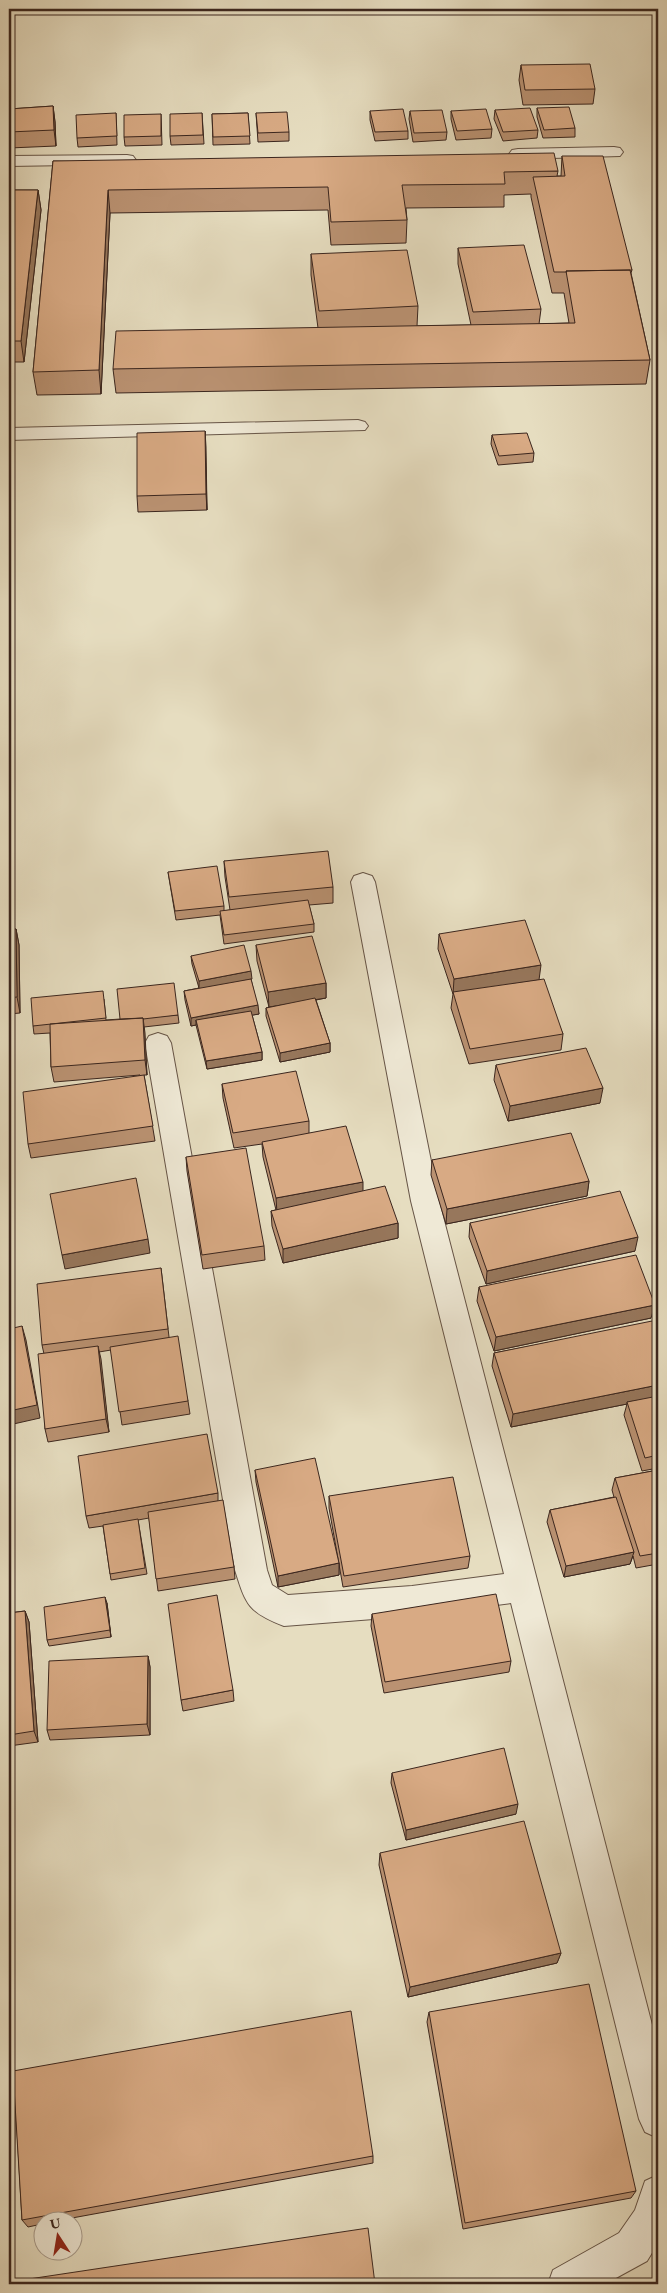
<svg xmlns="http://www.w3.org/2000/svg" width="667" height="2293" viewBox="0 0 667 2293" font-family="'EB Garamond',serif">
<style>
.lines{fill:none;stroke-linecap:round;stroke-linejoin:round}
.street-casing{stroke:#665446;stroke-width:2}
.street{fill:#efe9d6;fill-rule:evenodd}
.wall{fill:#ba9272;stroke:#3b261e}
.shaded-wall{fill:#97775c;stroke:#3b261e}
.building{fill:#d8aa84;stroke:#3b261e}
</style>
<rect width="100%" height="100%" fill="#e6ddc0"/>
<filter id="stains"><feTurbulence type="fractalNoise" baseFrequency=".004" numOctaves="4"/><feColorMatrix values="0 0 0 0 .2 0 0 0 0 .09 0 0 0 0 .02 0 0 0 .5 -.17"/></filter>
<radialGradient id="worn" r=".72"><stop offset=".6" stop-color="#630" stop-opacity="0"/><stop offset="1" stop-color="#630" stop-opacity=".3"/></radialGradient>
<g class="lines">
<defs>
<path id="street" d="M 614,147 L 620,148 L 623,152 L 620,156 L 518,159 L 512,158 L 509,154 L 512,150 L 518,149 Z
M 127,155 L 133,156 L 136,160 L 133,164 L 9,166 L 9,156 Z
M 358,420 L 365,422 L 368,426 L 365,430 L 9,440 L 9,428 Z
M 363,873 L 372,876 L 375,882 L 439,1201 L 658,2048 L 658,2138 L 645,2132 L 639,2119 L 511,1603 L 412,1616 L 284,1626 C 248,1612 246,1605 235,1570 L 145,1043 L 149,1036 L 158,1033 L 167,1036 L 171,1043 L 267,1570 L 272,1585 L 288,1595 L 412,1586 L 504,1574 L 411,1201 L 351,882 L 354,876 Z
M 658,2175 L 658,2243 L 647,2261 L 605,2284 L 548,2284 L 553,2270 L 619,2233 L 635,2210 L 645,2181 Z"/>
</defs>
<!-- street casing -->
<use href="#street" class="street-casing"/>
<!-- street -->
<use href="#street" class="street"/>
</g>
<!-- wall -->
<path class="wall" d="M 521,65 L 595,89 L 593,104 L 523,105 L 519,80 Z
M 53,106 L 55,122 L 56,146 L 9,148 L 9,109 Z
M 537,108 L 575,128 L 575,137 L 543,138 L 537,117 Z
M 495,110 L 538,130 L 537,138 L 503,141 L 494,119 Z
M 370,111 L 408,131 L 408,139 L 375,141 L 370,120 Z
M 410,111 L 447,132 L 446,140 L 413,142 L 409,119 Z
M 451,111 L 492,129 L 491,138 L 456,140 L 451,119 Z
M 116,113 L 117,145 L 78,147 L 77,138 Z
M 202,113 L 204,144 L 171,145 L 170,136 Z
M 248,113 L 250,144 L 213,145 L 212,114 Z
M 256,113 L 289,132 L 289,141 L 258,142 Z
M 161,114 L 162,145 L 125,146 L 124,137 Z
M 562,156 L 632,270 L 631,273 L 650,360 L 646,384 L 116,393 L 113,369 L 318,328 L 311,275 L 311,254 L 418,306 L 417,326 L 471,325 L 458,264 L 458,248 L 541,309 L 539,324 L 569,323 L 564,293 L 552,293 L 531,197 L 531,194 L 504,195 L 504,207 L 406,208 L 407,220 L 406,243 L 331,245 L 328,210 L 110,213 L 101,394 L 37,395 L 33,372 L 53,161 L 558,171 L 557,176 L 561,176 Z
M 9,190 L 38,190 L 41,210 L 24,362 L 9,362 Z
M 205,431 L 207,510 L 138,512 L 137,496 Z
M 492,435 L 534,453 L 533,462 L 498,465 L 491,444 Z
M 224,861 L 333,887 L 333,903 L 309,905 L 314,924 L 314,932 L 224,944 L 220,915 L 176,920 L 168,872 L 224,906 L 224,911 L 230,910 L 225,877 Z
M 16,929 L 19,945 L 20,1013 L 9,1014 L 9,930 Z
M 439,934 L 539,979 L 563,1034 L 561,1050 L 469,1064 L 451,1008 L 453,994 L 438,949 Z
M 256,945 L 326,983 L 326,998 L 316,1000 L 330,1043 L 330,1052 L 280,1062 L 266,1016 L 266,1008 L 269,1007 L 257,961 Z
M 191,956 L 252,979 L 251,979 L 259,1014 L 252,1015 L 262,1052 L 262,1060 L 207,1069 L 196,1025 L 191,1026 L 185,1000 L 184,991 L 199,988 L 192,964 Z
M 104,999 L 106,1020 L 178,1015 L 179,1023 L 144,1027 L 147,1075 L 144,1075 L 155,1141 L 31,1158 L 28,1144 L 140,1075 L 54,1082 L 51,1067 L 50,1033 L 34,1034 L 33,1026 Z
M 496,1065 L 600,1103 L 508,1121 L 494,1080 Z
M 222,1084 L 309,1121 L 309,1133 L 363,1191 L 398,1223 L 398,1238 L 283,1263 L 272,1226 L 271,1211 L 276,1210 L 263,1157 L 262,1144 L 234,1148 L 223,1098 Z
M 186,1157 L 264,1246 L 265,1260 L 203,1269 L 187,1171 Z
M 432,1160 L 589,1181 L 587,1196 L 446,1224 L 431,1175 Z
M 470,1223 L 635,1251 L 486,1284 L 469,1237 Z
M 161,1268 L 169,1337 L 188,1401 L 190,1414 L 122,1425 L 111,1350 L 99,1352 L 109,1432 L 48,1442 L 45,1429 L 44,1354 L 42,1345 Z
M 479,1287 L 651,1318 L 494,1351 L 477,1301 Z
M 658,1322 L 658,1468 L 642,1471 L 624,1415 L 627,1404 L 511,1427 L 492,1366 L 494,1353 Z
M 255,1470 L 339,1563 L 339,1575 L 278,1587 L 256,1482 Z
M 658,1470 L 658,1564 L 636,1568 L 633,1556 L 630,1564 L 564,1577 L 547,1522 L 550,1510 L 614,1497 L 612,1490 L 615,1478 Z
M 218,1493 L 218,1501 L 234,1567 L 235,1579 L 158,1591 L 149,1518 L 138,1520 L 147,1574 L 111,1580 L 103,1526 L 89,1528 L 86,1516 Z
M 329,1496 L 470,1556 L 468,1568 L 343,1587 L 329,1508 Z
M 107,1603 L 111,1637 L 49,1646 L 47,1640 Z
M 25,1611 L 29,1622 L 38,1742 L 9,1746 L 9,1613 Z
M 372,1614 L 511,1661 L 509,1672 L 384,1693 L 371,1626 Z
M 148,1656 L 150,1667 L 150,1735 L 50,1740 L 47,1730 Z
M 233,1690 L 234,1701 L 183,1711 L 181,1700 Z
M 392,1773 L 516,1814 L 406,1840 L 391,1783 Z
M 380,1853 L 561,1953 L 557,1963 L 408,1997 L 379,1865 Z
M 429,2012 L 636,2191 L 631,2198 L 463,2229 L 427,2022 Z
M 9,2085 L 14,2094 L 373,2156 L 373,2163 L 61,2220 L 42,2220 L 42,2224 L 28,2227 L 22,2220 L 15,2096 L 14,2244 L 9,2245 Z"/>
<!-- shaded-wall -->
<path class="shaded-wall" d="M 53,106 L 55,122 L 56,146 L 54,130 Z
M 38,190 L 41,210 L 24,362 L 21,341 Z
M 108,190 L 110,213 L 101,394 L 99,370 Z
M 205,431 L 206,447 L 207,510 L 206,494 Z
M 16,929 L 19,945 L 20,1013 L 17,997 Z
M 541,965 L 539,980 L 453,994 L 454,979 Z
M 251,971 L 252,979 L 199,990 L 199,981 Z
M 326,983 L 326,998 L 269,1007 L 268,992 Z
M 258,1005 L 259,1014 L 197,1025 L 196,1020 L 196,1025 L 191,1026 L 191,1018 Z
M 143,1018 L 145,1033 L 147,1075 L 145,1060 Z
M 330,1043 L 330,1052 L 280,1062 L 280,1053 Z
M 262,1052 L 262,1060 L 207,1069 L 206,1061 Z
M 603,1088 L 600,1103 L 508,1121 L 510,1106 Z
M 589,1181 L 587,1196 L 446,1224 L 447,1209 Z
M 363,1182 L 363,1196 L 277,1213 L 276,1198 Z
M 398,1223 L 398,1238 L 283,1263 L 283,1249 Z
M 638,1237 L 635,1251 L 486,1284 L 487,1271 Z
M 148,1239 L 150,1253 L 65,1269 L 62,1255 Z
M 655,1305 L 651,1318 L 494,1351 L 496,1337 Z
M 22,1326 L 26,1340 L 40,1418 L 9,1425 L 9,1411 Z
M 98,1346 L 101,1359 L 109,1432 L 106,1419 Z
M 658,1385 L 658,1398 L 627,1402 L 627,1404 L 511,1427 L 513,1414 Z
M 634,1552 L 630,1564 L 564,1577 L 566,1566 Z
M 339,1563 L 339,1575 L 278,1587 L 278,1576 Z
M 105,1597 L 107,1603 L 111,1637 L 110,1630 Z
M 25,1611 L 29,1622 L 38,1742 L 34,1731 Z
M 148,1656 L 150,1667 L 150,1735 L 147,1724 Z
M 518,1804 L 516,1814 L 406,1840 L 406,1830 Z
M 561,1953 L 557,1963 L 408,1997 L 410,1987 Z
M 9,2085 L 15,2094 L 14,2244 L 9,2239 Z"/>
<!-- building -->
<path class="building" d="M 590,64 L 595,89 L 525,90 L 521,65 Z
M 53,106 L 54,130 L 9,132 L 9,109 Z
M 569,107 L 575,128 L 544,130 L 537,108 Z
M 530,108 L 538,130 L 503,132 L 495,110 Z
M 403,109 L 408,131 L 375,132 L 370,111 Z
M 486,109 L 492,129 L 457,131 L 451,111 Z
M 442,110 L 447,132 L 414,133 L 410,111 Z
M 287,112 L 289,132 L 258,133 L 256,113 Z
M 116,113 L 117,136 L 77,138 L 76,115 Z
M 202,113 L 203,135 L 170,136 L 170,114 Z
M 248,113 L 250,136 L 213,137 L 212,114 Z
M 161,114 L 161,136 L 124,137 L 124,115 Z
M 554,153 L 558,171 L 504,172 L 505,184 L 402,185 L 407,220 L 331,222 L 328,187 L 108,190 L 99,370 L 33,372 L 53,161 Z
M 562,156 L 603,156 L 632,270 L 566,271 L 567,272 L 554,272 L 533,177 L 565,176 Z
M 9,190 L 38,190 L 21,341 L 9,341 Z
M 524,245 L 541,309 L 473,312 L 458,248 Z
M 407,250 L 418,306 L 319,311 L 311,254 Z
M 630,270 L 650,360 L 113,369 L 116,331 L 575,323 L 566,271 Z
M 205,431 L 206,494 L 137,496 L 137,433 Z
M 527,433 L 534,453 L 499,456 L 492,435 Z
M 328,851 L 333,887 L 229,897 L 224,861 Z
M 217,866 L 224,906 L 175,911 L 168,872 Z
M 308,900 L 314,924 L 224,935 L 220,911 Z
M 525,920 L 541,965 L 454,979 L 439,934 Z
M 16,929 L 17,997 L 9,998 L 9,930 Z
M 312,936 L 326,983 L 268,992 L 256,945 Z
M 244,945 L 251,971 L 199,981 L 191,956 Z
M 251,979 L 258,1005 L 191,1018 L 184,991 Z
M 544,979 L 563,1034 L 470,1049 L 453,992 Z
M 174,983 L 178,1015 L 143,1019 L 143,1018 L 120,1019 L 117,989 Z
M 103,991 L 106,1018 L 33,1026 L 31,998 Z
M 315,998 L 330,1043 L 280,1053 L 266,1008 Z
M 251,1011 L 262,1052 L 206,1061 L 196,1020 Z
M 143,1018 L 145,1060 L 51,1067 L 50,1024 Z
M 586,1048 L 603,1088 L 510,1106 L 496,1065 Z
M 296,1071 L 309,1121 L 233,1133 L 222,1084 Z
M 144,1075 L 153,1126 L 28,1144 L 23,1092 Z
M 346,1126 L 363,1182 L 276,1198 L 262,1142 Z
M 571,1133 L 589,1181 L 447,1209 L 432,1160 Z
M 246,1148 L 264,1246 L 202,1255 L 186,1157 Z
M 136,1178 L 148,1239 L 62,1255 L 50,1194 Z
M 385,1186 L 398,1223 L 283,1249 L 271,1211 Z
M 620,1191 L 638,1237 L 487,1271 L 470,1223 Z
M 636,1255 L 655,1305 L 496,1337 L 479,1287 Z
M 161,1268 L 168,1329 L 42,1345 L 37,1284 Z
M 657,1320 L 658,1322 L 658,1385 L 513,1414 L 494,1353 Z
M 22,1326 L 37,1405 L 9,1411 L 9,1329 Z
M 178,1336 L 188,1401 L 119,1412 L 110,1347 Z
M 98,1346 L 106,1419 L 45,1429 L 38,1354 Z
M 658,1396 L 658,1455 L 645,1458 L 627,1402 Z
M 207,1434 L 218,1493 L 86,1516 L 78,1456 Z
M 315,1458 L 339,1563 L 278,1576 L 255,1470 Z
M 658,1470 L 658,1553 L 640,1556 L 615,1478 Z
M 453,1477 L 470,1556 L 344,1576 L 329,1496 Z
M 616,1497 L 634,1552 L 566,1566 L 550,1510 Z
M 223,1500 L 234,1567 L 156,1579 L 148,1512 Z
M 138,1519 L 145,1568 L 110,1574 L 103,1525 Z
M 496,1594 L 511,1661 L 385,1682 L 372,1614 Z
M 217,1595 L 233,1690 L 181,1700 L 168,1604 Z
M 105,1597 L 110,1630 L 47,1640 L 44,1607 Z
M 25,1611 L 34,1731 L 9,1735 L 9,1613 Z
M 148,1656 L 147,1724 L 47,1730 L 49,1661 Z
M 504,1748 L 518,1804 L 406,1830 L 392,1773 Z
M 524,1821 L 561,1953 L 410,1987 L 380,1853 Z
M 589,1984 L 636,2191 L 465,2223 L 429,2012 Z
M 351,2011 L 373,2156 L 22,2220 L 13,2071 Z
M 368,2228 L 375,2284 L 9,2284 L 9,2282 Z"/>
<!-- margin -->
<rect width="667" height="2293" fill="none" stroke="#e6ddc0" stroke-width="30"/>
<rect x="10" y="10" width="647" height="2273" fill="none" stroke="#3b261e" stroke-width="2.5"/>
<rect x="15" y="15" width="637" height="2263" fill="none" stroke="#3b261e"/>
<!-- north arrow -->
<g transform="translate(58 2236) rotate(348)"><circle r="24" fill="#efe9d6" stroke="#a79b8c"/>
<path d="M0-4L9 19L0 12L-9 19Z" fill="#8f2418"/>
<text y="-8" font-size="14" font-weight="bold" text-anchor="middle" fill="#3b261e">U</text>
</g>
<rect width="100%" height="100%" filter="url(#stains)"/>
<rect width="100%" height="100%" fill="url(#worn)"/>
</svg>
